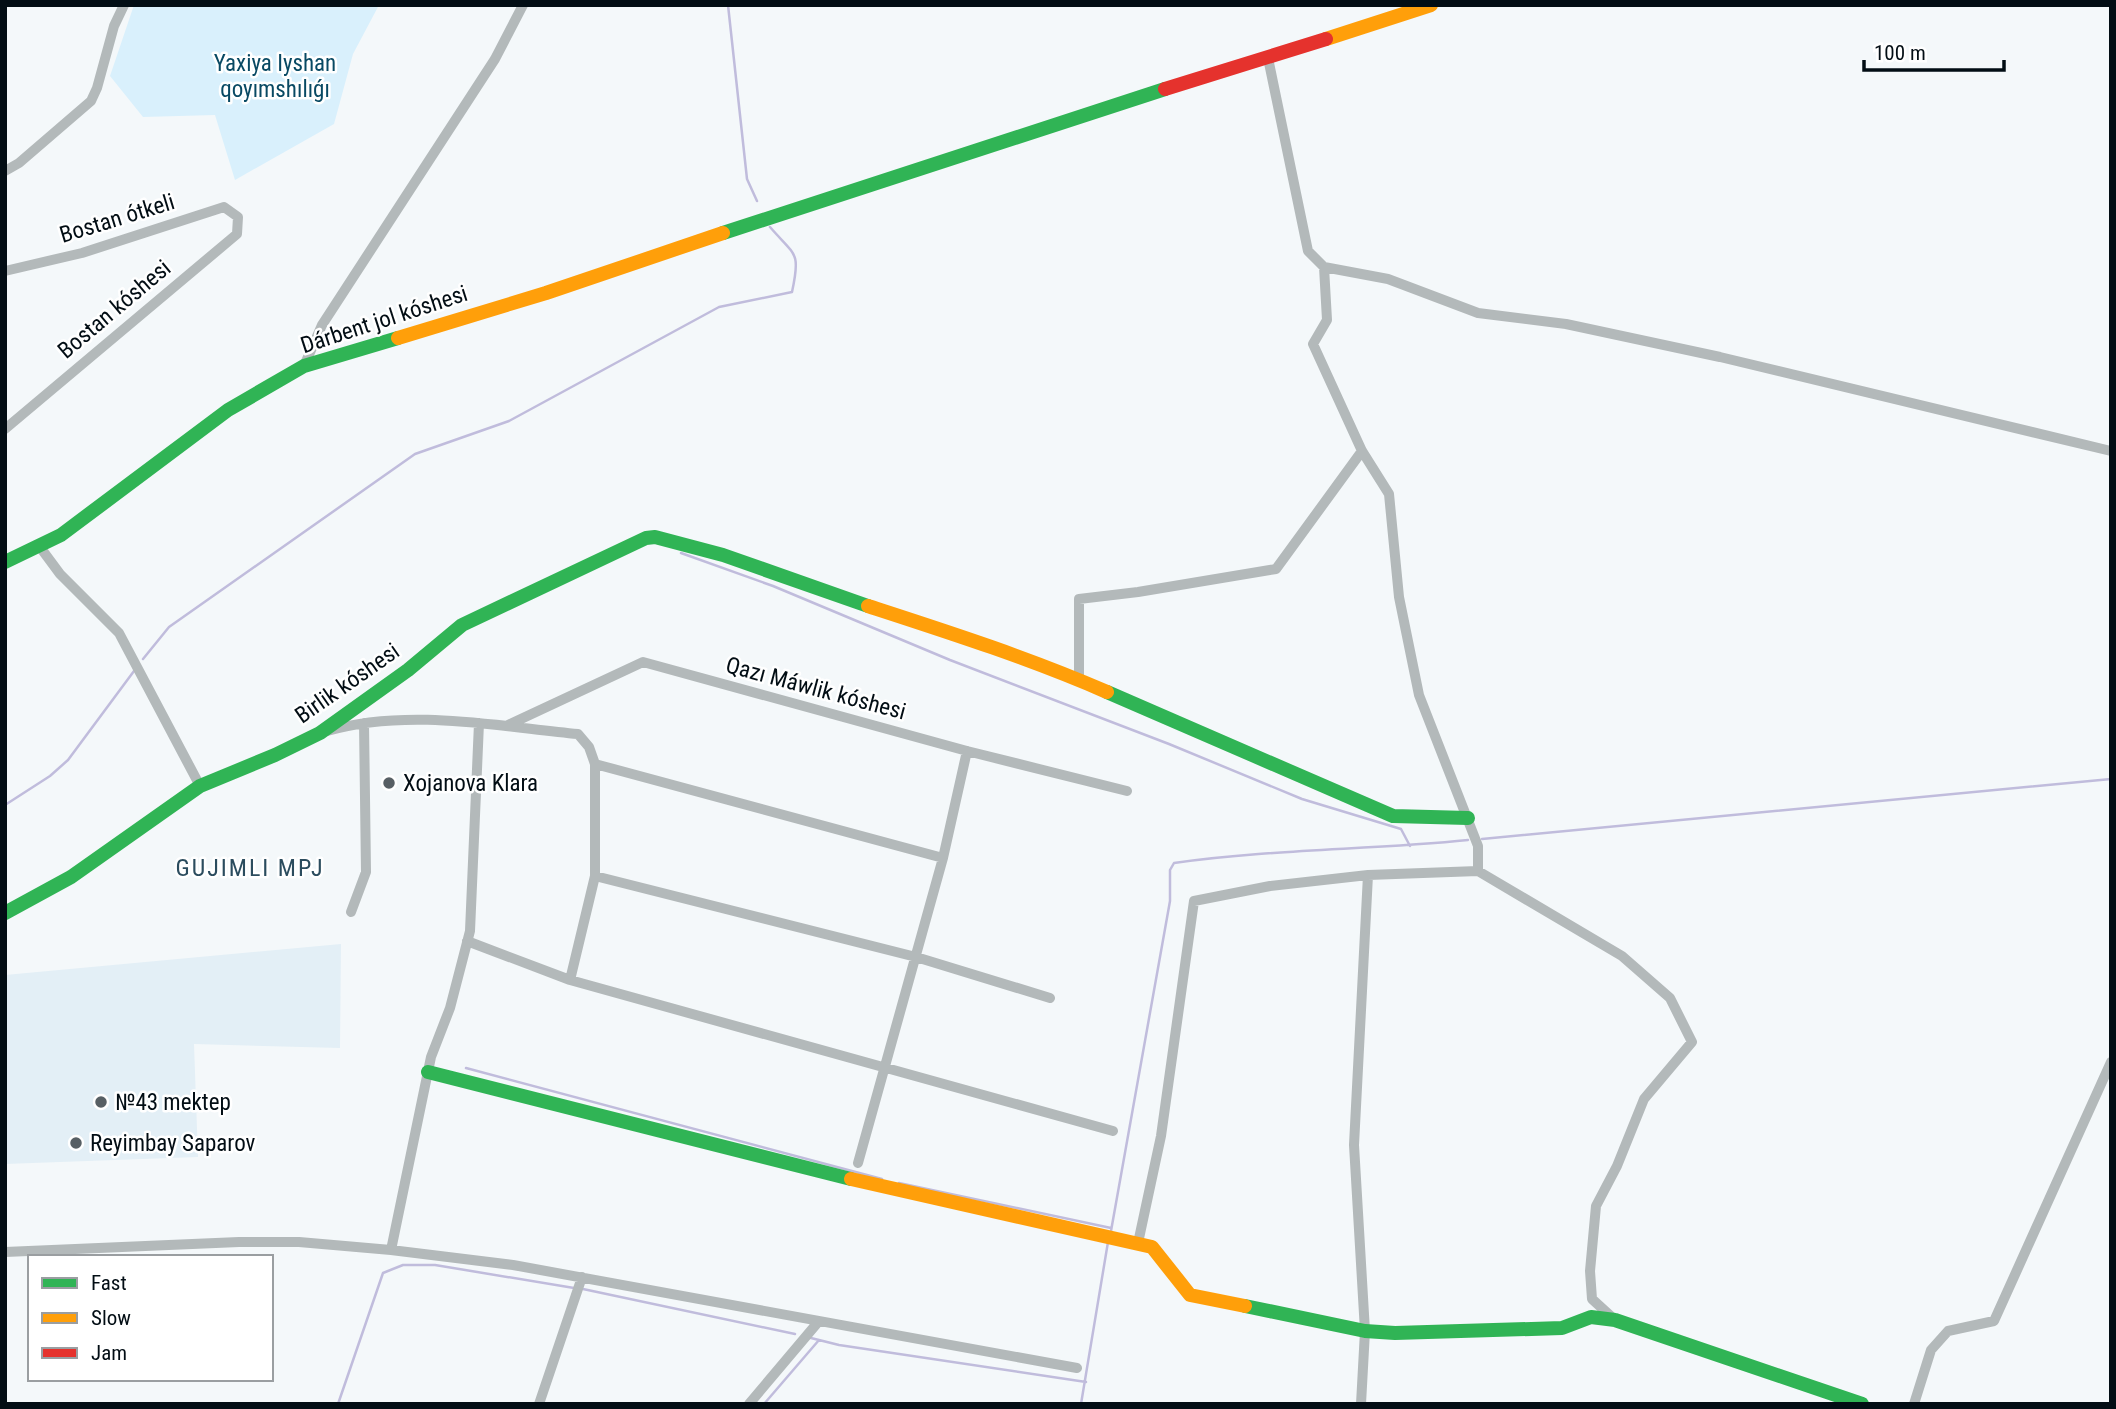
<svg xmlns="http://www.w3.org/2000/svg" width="2116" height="1409" viewBox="0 0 2116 1409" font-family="'Roboto Condensed',sans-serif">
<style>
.built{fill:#e3eff6}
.green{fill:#d9f0fc}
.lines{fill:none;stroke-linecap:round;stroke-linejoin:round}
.stream{stroke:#c0bcdc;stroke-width:2.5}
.street{stroke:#b3b9ba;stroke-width:10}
.fast{stroke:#30b455;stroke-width:14}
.slow{stroke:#ff9f0a;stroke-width:14}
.jam{stroke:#e5322d;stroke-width:14}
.poi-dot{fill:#575f64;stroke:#fff;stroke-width:2.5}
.labels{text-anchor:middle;stroke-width:5;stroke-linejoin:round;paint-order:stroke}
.park-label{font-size:23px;fill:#084963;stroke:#fff}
.street-label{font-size:23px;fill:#020d14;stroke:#fff}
.poi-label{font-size:23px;fill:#020d14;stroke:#fff;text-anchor:start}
.neighbourhood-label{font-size:24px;letter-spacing:2px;fill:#2b4c5e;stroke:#fff}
</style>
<rect width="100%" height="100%" fill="#f4f8fa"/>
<!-- built -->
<path class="built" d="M 341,944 L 340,1048 L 194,1044 L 198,1157 L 5,1164 L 5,975 Z"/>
<!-- green -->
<path class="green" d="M 134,5 L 379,5 L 353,54 L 334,124 L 235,180 L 215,115 L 143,117 L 110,76 Z"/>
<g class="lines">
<!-- stream -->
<path class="stream" d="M 728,5 L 747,179 L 757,201
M 681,553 L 773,586 L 950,660 L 1169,744 L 1302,799 L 1401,829 L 1410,846
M 143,659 L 169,627 L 415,454 L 509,421 L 719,307 L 792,292 C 801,251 795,256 770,227
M 5,805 L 50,776 L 68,760 L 134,671
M 1482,839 L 2111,779
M 466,1068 L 882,1179
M 899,1183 L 1111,1228
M 1111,1231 L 1170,901 L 1170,870 L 1174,863 C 1271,849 1370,850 1468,840
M 583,1289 L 795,1334
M 811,1338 L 839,1345 L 1086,1382
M 338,1404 L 383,1273 L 403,1265 L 435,1265 L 574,1288
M 764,1404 L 819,1340
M 1081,1404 L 1108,1242"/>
<!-- street -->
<path class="street" d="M 1268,58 L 1308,251 L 1324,267 L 1388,279 L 1478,313 L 1566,324 L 1720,357 L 2111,451
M 5,171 L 19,163 L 91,101 L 97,88 L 114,26 L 124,5
M 1324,267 L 1327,320 L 1313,344 L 1362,451 L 1389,494 L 1399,597 L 1419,695 L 1478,846 L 1478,871
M 5,271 L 82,253 L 224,207 L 238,217 L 237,234 L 5,429
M 304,366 L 322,325 L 495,59 L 523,5
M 40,547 L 60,574 L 119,633 L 200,786
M 1079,680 L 1079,599 L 1138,592 L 1276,569 L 1362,451
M 506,726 L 643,662 L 967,751 L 1127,791
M 327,731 C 408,708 495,726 578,734 L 589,747 L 595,764 L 943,858
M 595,876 L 916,957 L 1050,998
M 351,912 L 366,872 L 364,723
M 467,941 L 570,980 L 1113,1131
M 570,980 L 595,876 L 595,764
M 858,1163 L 943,858 L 967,751
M 1138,1243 L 1161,1136 L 1194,901 L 1270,886 L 1368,875 L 1478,871 L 1622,956 L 1670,998 L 1692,1042 L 1644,1099 L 1617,1166 L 1596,1206 L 1590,1271 L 1592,1299 L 1615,1320
M 391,1250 L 431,1057 L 450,1008 L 470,931 L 479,723
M 5,1252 L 239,1242 L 299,1242 L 391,1250 L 513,1265 L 1077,1368
M 539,1404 L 582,1277
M 749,1404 L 819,1321
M 1361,1404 L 1365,1331 L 1354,1145 L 1368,875
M 1914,1404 L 1931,1350 L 1948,1331 L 1994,1321 L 2111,1062"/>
<!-- fast -->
<path class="fast" d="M 723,233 L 1165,89
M 5,562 L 61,535 L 228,410 L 304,366 L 398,338
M 1107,692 L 1393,816 L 1468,818
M 5,913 L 71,877 L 200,786 L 275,755 L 320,733 L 408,670 L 462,625 L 646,538 L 655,537 L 723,555 L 868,606
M 428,1072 L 851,1179
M 1245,1306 L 1365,1331 L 1395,1333 L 1562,1328 L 1591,1317 L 1615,1320 L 1862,1404"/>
<!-- slow -->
<path class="slow" d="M 1326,39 L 1431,5
M 398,338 L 546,293 L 723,233
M 868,606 C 948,632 1029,658 1107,692
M 851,1179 L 1152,1247 L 1190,1295 L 1245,1306"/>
<!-- jam -->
<path class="jam" d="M 1165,89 L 1326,39"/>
</g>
<!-- markers -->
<g class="poi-dot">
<circle cx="389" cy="783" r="7"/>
<circle cx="101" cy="1102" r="7"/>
<circle cx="76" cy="1143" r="7"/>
</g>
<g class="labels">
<!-- park labels -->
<g class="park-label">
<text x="275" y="71">Yaxiya Iyshan<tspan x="275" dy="26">qoyımshılıǵı</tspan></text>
</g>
<!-- street labels -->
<g class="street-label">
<text transform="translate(117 218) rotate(-17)" y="8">Bostan ótkeli</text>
<text transform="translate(114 309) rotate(-40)" y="8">Bostan kóshesi</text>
<text transform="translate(384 319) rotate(-18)" y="8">Dárbent jol kóshesi</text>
<text transform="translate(347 683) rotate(-35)" y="8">Birlik kóshesi</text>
<text transform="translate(816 688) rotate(15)" y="8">Qazı Máwlik kóshesi</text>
</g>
<!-- poi labels -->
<g class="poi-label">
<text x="403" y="791">Xojanova Klara</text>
<text x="115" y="1110">№43 mektep</text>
<text x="90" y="1151">Reyimbay Saparov</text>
</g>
<!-- neighbourhood labels -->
<g class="neighbourhood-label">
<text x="250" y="876">GUJIMLI MPJ</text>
</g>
</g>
<!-- border -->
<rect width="2116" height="1409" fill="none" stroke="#020d14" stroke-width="14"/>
<!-- legend -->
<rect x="28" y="1255" width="245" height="126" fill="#ffffff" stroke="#9a9ea1" stroke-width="2"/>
<rect x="42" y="1278" width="35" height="10" fill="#30b455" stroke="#9a9ea1" stroke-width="2"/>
<text x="91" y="1290" font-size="21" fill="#020d14">Fast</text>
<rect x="42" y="1313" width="35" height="10" fill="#ff9f0a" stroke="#9a9ea1" stroke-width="2"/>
<text x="91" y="1325" font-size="21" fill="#020d14">Slow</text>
<rect x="42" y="1348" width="35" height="10" fill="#e5322d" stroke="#9a9ea1" stroke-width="2"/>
<text x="91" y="1360" font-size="21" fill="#020d14">Jam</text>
<!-- scale -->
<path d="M1864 60v10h140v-10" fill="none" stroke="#020d14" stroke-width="3.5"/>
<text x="1874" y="60" font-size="21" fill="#020d14" stroke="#ffffff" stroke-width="5" paint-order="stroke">100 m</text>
</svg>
